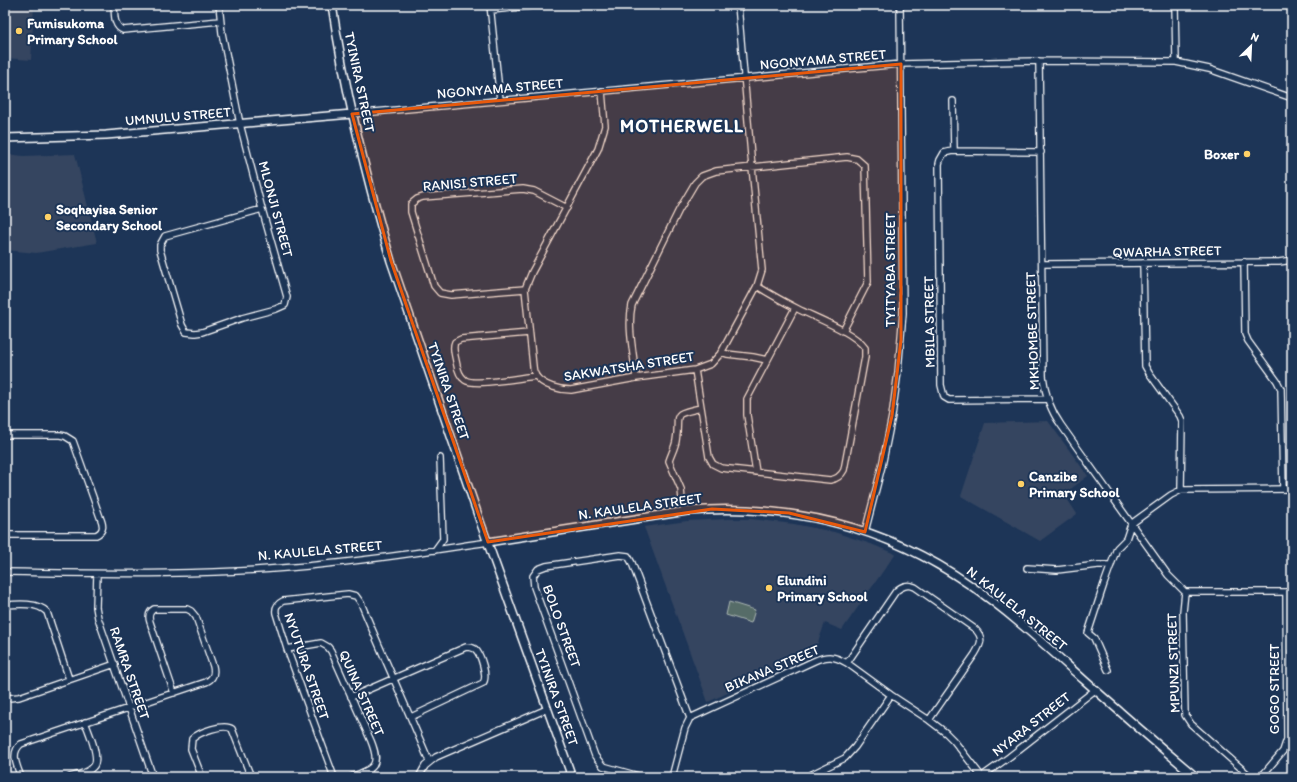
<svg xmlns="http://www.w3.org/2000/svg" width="1297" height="782" viewBox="0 0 1297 782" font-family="Itim,sans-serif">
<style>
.built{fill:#344560}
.green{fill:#576c67;stroke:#abb6b3}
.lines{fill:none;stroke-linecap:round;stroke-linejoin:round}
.street-casing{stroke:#fff;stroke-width:8}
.secondary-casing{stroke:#fff;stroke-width:10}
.street{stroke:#1d3557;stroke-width:5.5}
.secondary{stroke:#1d3557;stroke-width:7}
.marked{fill:#e8590c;fill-opacity:0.2;stroke:#e8590c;stroke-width:3;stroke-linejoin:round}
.poi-dot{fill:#ffd166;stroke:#1d3557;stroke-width:1.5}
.labels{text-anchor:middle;stroke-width:4;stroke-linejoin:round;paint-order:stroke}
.poi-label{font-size:14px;font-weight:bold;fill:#fff;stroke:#1d3557;text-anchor:start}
.street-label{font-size:14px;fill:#fff;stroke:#1d3557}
.district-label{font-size:18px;font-weight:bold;letter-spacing:1px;fill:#fff;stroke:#1d3557}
</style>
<rect width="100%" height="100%" fill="#1d3557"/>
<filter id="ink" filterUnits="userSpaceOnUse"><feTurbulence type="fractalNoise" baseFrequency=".025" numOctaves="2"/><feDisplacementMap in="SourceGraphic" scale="8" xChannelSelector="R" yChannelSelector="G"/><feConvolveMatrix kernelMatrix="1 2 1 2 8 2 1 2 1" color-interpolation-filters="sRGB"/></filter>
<g filter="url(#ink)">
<!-- built -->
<path class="built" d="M 5,5 L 34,5 L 31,60 L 5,58 Z
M 5,154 L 24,156 L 75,154 L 97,243 L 36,253 L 5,250 Z
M 1048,421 L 1088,476 L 1064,494 L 1077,514 L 1040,541 L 961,496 L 985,423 Z
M 727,519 L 751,519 L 794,524 L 834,532 L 871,544 L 895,554 L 842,630 L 825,623 L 814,653 L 708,702 L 644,527 L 687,521 Z"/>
<!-- green -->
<path class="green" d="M 729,602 L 755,610 L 751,623 L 726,615 Z"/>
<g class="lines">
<defs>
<path id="street" d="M 114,5 C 115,14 113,26 123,30 L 220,21
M 219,5 L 222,33 L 240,124 L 262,209 L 287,297 L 285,305 L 276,309 L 242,318 L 202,332 L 195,333 L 186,332 L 182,325 L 160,250 L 160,245 L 165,236 L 262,209
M 490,5 L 500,100
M 1175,5 L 1176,62
M 491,10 L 542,5
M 1039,61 L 1043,376 C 1045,394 1050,410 1061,425 L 1168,575 L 1185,592 L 1292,592
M 602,91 L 605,126 L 598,149 L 532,272 L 525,289 L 533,366 C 533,369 534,373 536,376 C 543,386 560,390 571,390 L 636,378 L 695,370 L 711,364 L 721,353 L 757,286 L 762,270 L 761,260 L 752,167 L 738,5
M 953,101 L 954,151
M 352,114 L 901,64 L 1039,61 L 1176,62 L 1209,69 L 1292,98
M 1041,152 L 952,151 L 944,153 L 940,160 L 939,164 L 941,385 L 944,397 L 949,400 L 1048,399
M 1244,262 L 1245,334 L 1248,341 L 1277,381 L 1281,389 L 1283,489
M 1143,263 L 1145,366 L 1149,373 L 1180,416 L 1182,421 L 1181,490
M 1042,264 L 1279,262 L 1292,260
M 525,289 L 451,295 L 440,293 L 434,286 L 411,212 L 411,204 L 417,199 L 423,197 L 523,189 L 534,191 L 567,208
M 529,333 L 461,339 L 455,342 C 452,348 455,355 456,361 C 457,367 459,376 465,380 C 475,387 522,377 536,376
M 721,352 L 727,354 L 753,357 L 767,360
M 695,370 L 709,457 L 713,464 L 721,468 L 830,480 C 837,479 841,476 844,470 L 865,357 L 865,348 C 854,332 816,318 798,309 C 784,302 770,294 757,286
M 636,378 C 634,354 627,328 632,305 L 679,210 L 695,183 L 702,176 L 716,171 L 847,157 L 857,159 L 865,166 L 868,282 L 843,331
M 5,435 L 60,435 L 65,436 L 73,441 L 100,517 C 103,524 105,531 96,535 L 5,535
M 756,472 L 747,415 L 747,399 L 795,308
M 682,500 L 681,489 L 669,461 C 671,455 675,447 676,441 C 681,414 668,415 701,408
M 865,532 L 882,466 L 892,416 L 898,372 L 903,313 L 900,5
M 435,550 L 443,539 L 440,458
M 1027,568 L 1057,570 L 1098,565 L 1111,565
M 5,572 C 112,574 219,576 326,564 C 380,559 434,550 488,542
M 97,574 L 96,607 L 98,618 L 153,777
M 1185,592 L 1183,612 L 1185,715 L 1191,724 L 1251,777
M 5,605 C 17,604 38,602 47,612 L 69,679
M 287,649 L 321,643 L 328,647 L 331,651 L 371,741 C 381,766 374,769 351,777
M 847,663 L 896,591 C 902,586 907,584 915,587 L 975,629 C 984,638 981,644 975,654 L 929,720
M 1108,670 L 1094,638 L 1088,633 L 1104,584 L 1117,548 L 1126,539 L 1131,524 L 1171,495 L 1181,490 L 1292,489
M 5,695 L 9,698 L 19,697 L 115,664
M 351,697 L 466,647 C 469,647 472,647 475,649 C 481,654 488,677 483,683 L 411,717
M 21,777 C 17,766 10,753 21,744 L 206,682 C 213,679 215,674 213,666 L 196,617 L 191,611 L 187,609 L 154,609 C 149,612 148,616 150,622 L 174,693
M 70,777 C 77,775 88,773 93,767 C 101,760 89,732 85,722
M 202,777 L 191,749 L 192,739 C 199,732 224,723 232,729 L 251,777
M 334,777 L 287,649 L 276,613 C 275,607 277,604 283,601 L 348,594 L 356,596 L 361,603 C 383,656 407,708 429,761
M 419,777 L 425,766 L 436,757 L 547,709
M 642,777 L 603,766 L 595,756 L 534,587 L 533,576 L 538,569 L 546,566 L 620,555 L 628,556 L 632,563 L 690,718
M 672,777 L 685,728 L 690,718 L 814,661 C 828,655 834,656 847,663 L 891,695 L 929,720 L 946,733 L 954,741 L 982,777
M 806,777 L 845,758 L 855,747 L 891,695
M 981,777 L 1009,757 L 1095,690
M 1132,777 L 1137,775 L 1142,777
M 1261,777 L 1283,751 L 1287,739 L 1286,593"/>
<path id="secondary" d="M 332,5 C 345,91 366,177 391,261 L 481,524 L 572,777
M 5,138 L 106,135 L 352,114
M 488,542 L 687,511 C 789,503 886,526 970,585 C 1011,613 1047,647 1084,680 C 1121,713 1158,745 1196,777"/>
</defs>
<!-- street casing -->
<use href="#street" class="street-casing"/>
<!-- secondary casing -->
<use href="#secondary" class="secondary-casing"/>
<!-- street -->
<use href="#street" class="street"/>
<!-- secondary -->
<use href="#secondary" class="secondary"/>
</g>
</g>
<!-- marked area -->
<path class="marked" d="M 901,64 L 901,340 L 892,416 L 865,532 L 789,513 L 712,509 L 488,542 L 391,261 L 352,114 Z"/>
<!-- markers -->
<g class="poi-dot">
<circle cx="19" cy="31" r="4"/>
<circle cx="1247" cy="154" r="4"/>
<circle cx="48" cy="217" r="4"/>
<circle cx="1021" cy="484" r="4"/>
<circle cx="769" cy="588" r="4"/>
</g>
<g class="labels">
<!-- poi labels -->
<g class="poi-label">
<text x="27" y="28">Fumisukoma<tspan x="27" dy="16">Primary School</tspan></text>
<text x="1239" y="159" text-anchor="end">Boxer</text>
<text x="56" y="214">Soqhayisa Senior<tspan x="56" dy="16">Secondary School</tspan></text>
<text x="1029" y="481">Canzibe<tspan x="1029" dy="16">Primary School</tspan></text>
<text x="777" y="585">Elundini<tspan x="777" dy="16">Primary School</tspan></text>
</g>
<!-- street labels -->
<g class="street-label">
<text transform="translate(823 59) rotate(-5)" y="5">NGONYAMA STREET</text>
<text transform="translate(360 82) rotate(78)" y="5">TYINIRA STREET</text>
<text transform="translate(500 88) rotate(-5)" y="5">NGONYAMA STREET</text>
<text transform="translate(178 116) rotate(-5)" y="5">UMNULU STREET</text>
<text transform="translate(470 182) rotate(-5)" y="5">RANISI STREET</text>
<text transform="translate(276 209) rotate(75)" y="5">MLONJI STREET</text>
<text transform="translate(1167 251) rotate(-1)" y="5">QWARHA STREET</text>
<text transform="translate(890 270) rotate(-90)" y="5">TYITYABA STREET</text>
<text transform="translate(929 322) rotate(-91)" y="5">MBILA STREET</text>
<text transform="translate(1032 331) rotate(-92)" y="5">MKHOMBE STREET</text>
<text transform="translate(629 366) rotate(-9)" y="5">SAKWATSHA STREET</text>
<text transform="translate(449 391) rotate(71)" y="5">TYINIRA STREET</text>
<text transform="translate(640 506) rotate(-8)" y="5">N. KAULELA STREET</text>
<text transform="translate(320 550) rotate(-5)" y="5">N. KAULELA STREET</text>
<text transform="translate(1017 608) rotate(39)" y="5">N. KAULELA STREET</text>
<text transform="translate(562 626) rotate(70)" y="5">BOLO STREET</text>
<text transform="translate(1173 663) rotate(-92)" y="5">MPUNZI STREET</text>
<text transform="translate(307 666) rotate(71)" y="5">NYUTURA STREET</text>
<text transform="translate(772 668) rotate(-23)" y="5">BIKANA STREET</text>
<text transform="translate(130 673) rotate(71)" y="5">RAMRA STREET</text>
<text transform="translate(1274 689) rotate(-90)" y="5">GOGO STREET</text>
<text transform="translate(362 693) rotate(66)" y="5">QUINA STREET</text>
<text transform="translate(557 697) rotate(70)" y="5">TYINIRA STREET</text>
<text transform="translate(1031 724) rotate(-38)" y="5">NYARA STREET</text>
</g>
<!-- district labels -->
<g class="district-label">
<text x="682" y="132">MOTHERWELL</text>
</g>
</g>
<!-- margin -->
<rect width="1297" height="782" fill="none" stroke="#1d3557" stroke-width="20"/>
<rect x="10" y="10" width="1277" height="762" fill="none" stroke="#fff" stroke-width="1.5" filter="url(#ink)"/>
<!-- north arrow -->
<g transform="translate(1251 46) rotate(24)" stroke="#1d3557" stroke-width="3" paint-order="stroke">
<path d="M0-3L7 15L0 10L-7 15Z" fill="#ffffff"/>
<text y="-6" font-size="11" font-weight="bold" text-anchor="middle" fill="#ffffff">N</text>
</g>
</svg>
